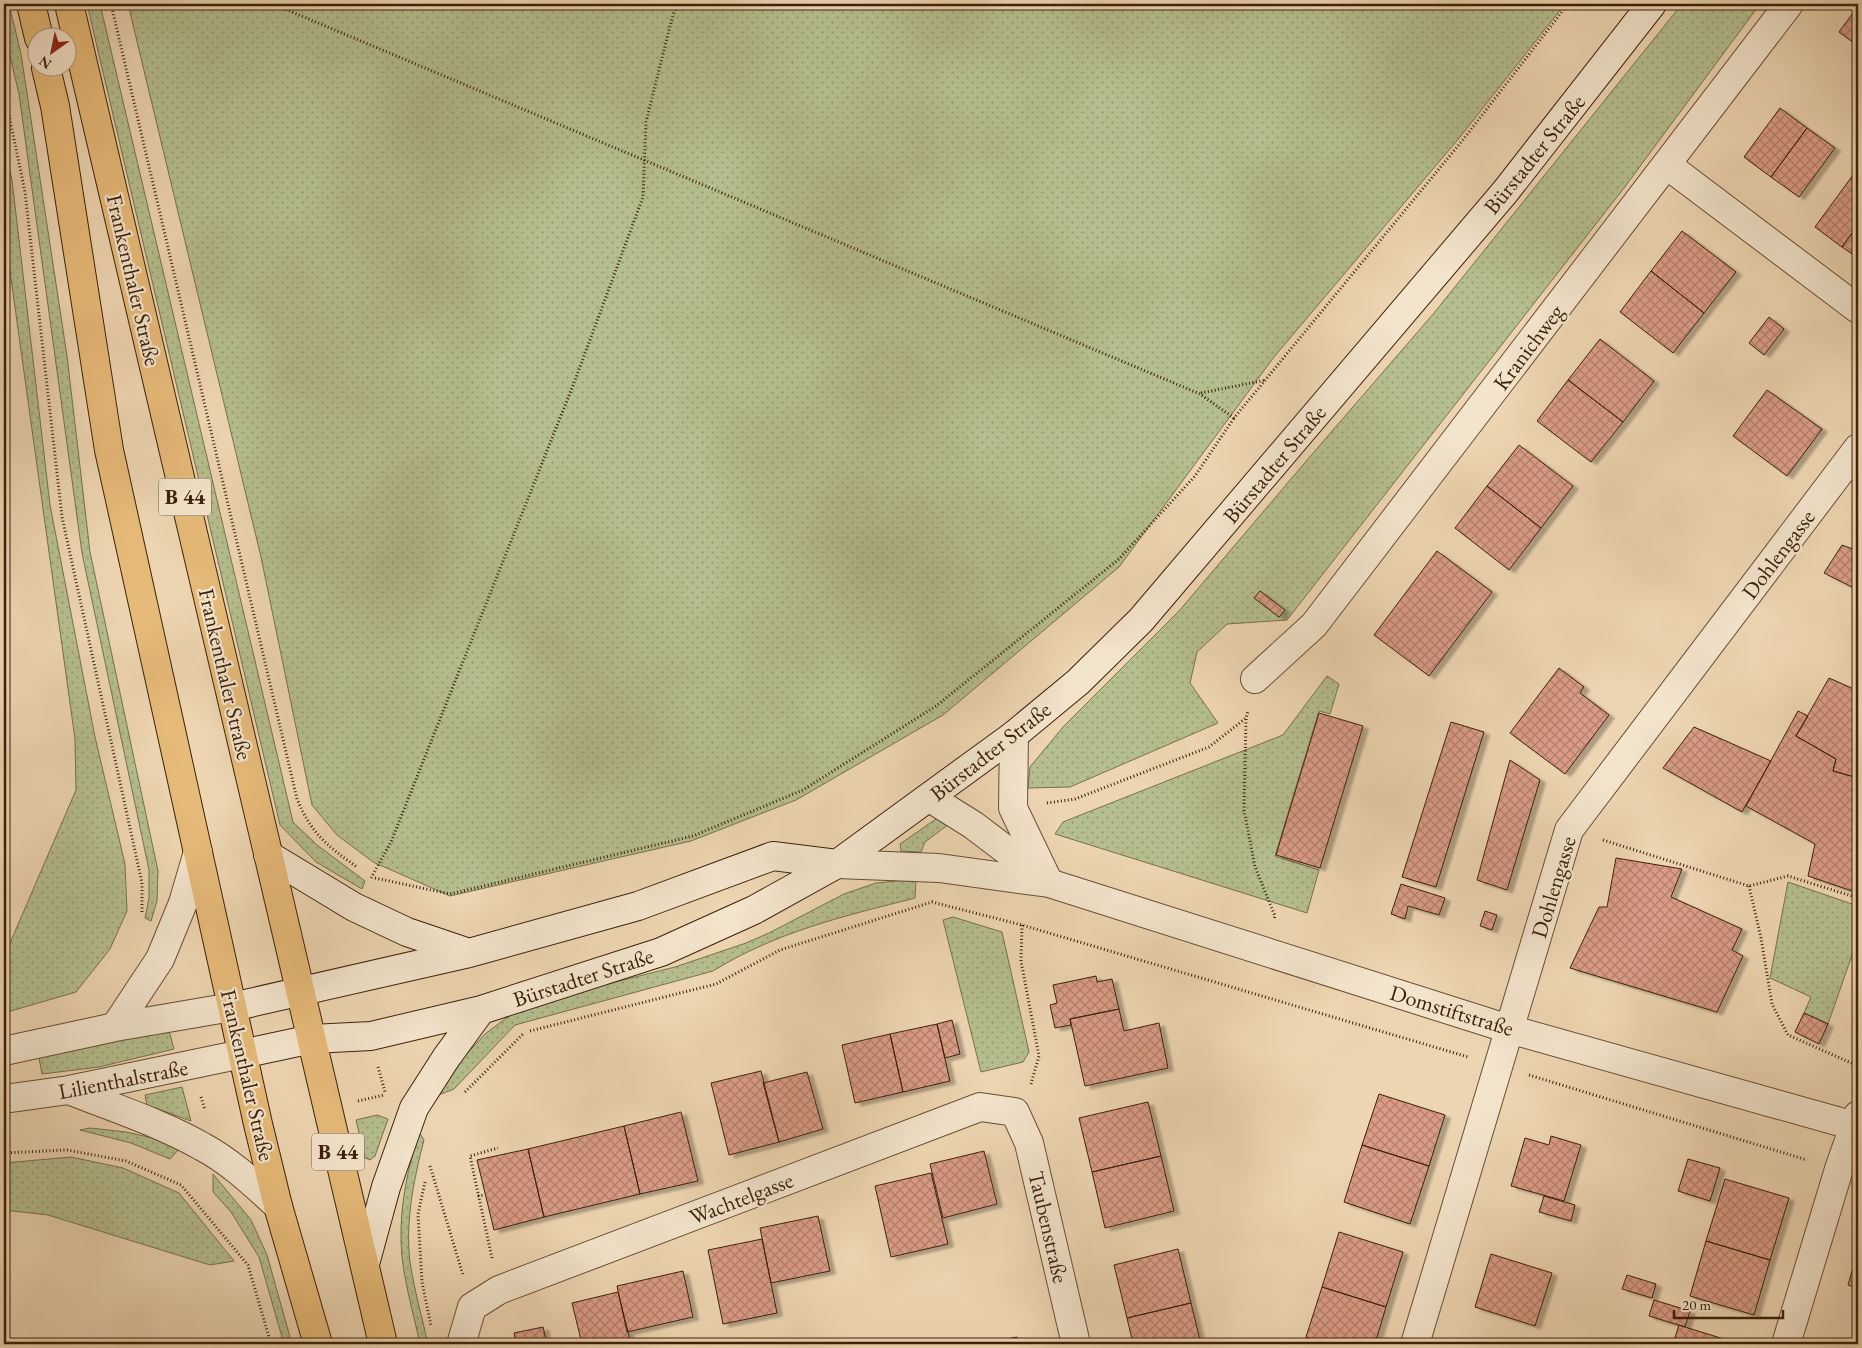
<svg xmlns="http://www.w3.org/2000/svg" width="1862" height="1348" viewBox="0 0 1862 1348" font-family="'EB Garamond',serif">
<style>
.grass{fill:url(#grass-dots);stroke:#78704c}
.building{fill:url(#building-cross-hatch);stroke:#3c210b;filter:url(#shadow)}
.lines{fill:none;stroke-linecap:round;stroke-linejoin:round}
.minor-casing{stroke:#684e34;stroke-width:30}
.tertiary-casing{stroke:#684e34;stroke-width:30}
.secondary-casing{stroke:#3c210b;stroke-width:30}
.primary-casing{stroke:#3c210b;stroke-width:30}
.path{stroke:#3c210b;stroke-width:3;stroke-dasharray:1 2.5;stroke-linecap:butt}
.minor{stroke:#f3e4cc;stroke-width:28}
.tertiary{stroke:#f3e4cc;stroke-width:28}
.secondary{stroke:#f3e4cc;stroke-width:28}
.primary{stroke:#e6ba78;stroke-width:28}
.labels{text-anchor:middle;stroke-width:4.5;stroke-linejoin:round;paint-order:stroke}
.shield{fill:#f3e4cc;stroke:#735c45;stroke-width:1}
.shield-label{font-size:21px;font-weight:bold;fill:#3c210b}
.street-label{font-size:22px;fill:#3c210b;stroke:#f3e4cc}
</style>
<defs>
<pattern id="grass-dots" width="8" height="8" patternUnits="userSpaceOnUse" patternTransform="scale(1.25)"><rect width="8" height="8" fill="#b5be8e"/><path d="M2 2h.1M6 6h.1" fill="none" stroke="#949a72" stroke-width="1.8" stroke-linecap="round"/></pattern>
<pattern id="building-cross-hatch" width="8" height="8" patternUnits="userSpaceOnUse" patternTransform="scale(1.25)"><rect width="8" height="8" fill="#da9c86"/><path d="M0 0l8 8M0 8l8-8" fill="none" stroke="#b27f6c"/></pattern>
<filter id="shadow"><feDropShadow dx="5.5" dy="3" stdDeviation="1" flood-color="#0004"/></filter>
</defs>
<rect width="100%" height="100%" fill="#edd5b1"/>
<filter id="stains"><feTurbulence type="fractalNoise" baseFrequency=".004" numOctaves="4"/><feColorMatrix values="0 0 0 0 .2 0 0 0 0 .09 0 0 0 0 .02 0 0 0 .5 -.17"/></filter>
<radialGradient id="worn" r=".72"><stop offset=".6" stop-color="#630" stop-opacity="0"/><stop offset="1" stop-color="#630" stop-opacity=".3"/></radialGradient>
<!-- grass -->
<path class="grass" d="M 4,4 L 9,4 L 21,54 L 67,356 L 90,552 L 158,871 L 157,901 L 151,921 L 145,918 L 149,898 L 149,870 L 82,553 L 19,94 L 4,31 Z
M 87,4 L 100,4 L 293,822 L 317,845 L 365,881 L 362,889 L 316,862 L 280,825 Z
M 128,4 L 1565,4 L 1460,137 L 1274,357 L 1119,567 L 943,715 L 796,800 L 691,841 L 450,896 L 373,862 L 337,835 L 312,805 L 261,557 Z
M 1682,4 L 1760,4 L 1624,188 L 1287,620 L 1227,624 L 1197,652 L 1190,683 L 1218,723 L 1070,787 L 1028,788 L 1030,767 L 1063,727 L 1179,611 L 1308,459 L 1434,313 Z
M 4,142 L 12,180 L 50,505 L 95,737 L 125,864 L 127,911 L 110,949 L 76,992 L 4,1013 L 4,957 L 76,790 L 75,739 L 4,228 Z
M 1327,676 L 1339,684 L 1330,714 L 1319,711 L 1275,856 L 1319,870 L 1307,913 L 1055,834 L 1063,822 L 1283,735 Z
M 943,814 L 953,821 L 925,842 L 921,852 L 901,851 L 900,844 Z
M 916,879 L 915,898 C 844,916 776,932 713,971 L 515,1025 L 454,1089 L 436,1096 L 450,1072 L 485,1034 L 517,1010 L 544,1000 L 675,967 L 746,943 L 769,933 L 844,894 L 876,883 Z
M 1788,882 L 1858,906 L 1858,938 L 1828,1024 L 1804,1013 L 1811,997 L 1770,978 Z
M 953,917 L 1002,932 L 1029,1052 L 1023,1062 L 981,1072 L 943,920 Z
M 168,1027 L 174,1049 L 99,1067 L 42,1074 L 39,1058 Z
M 182,1087 L 191,1121 L 147,1105 L 145,1095 Z
M 377,1115 L 388,1119 L 375,1156 L 370,1160 L 365,1158 L 356,1120 Z
M 90,1128 L 126,1132 L 153,1138 L 178,1150 L 170,1159 L 131,1143 L 80,1130 Z
M 419,1132 L 424,1140 C 414,1179 405,1221 410,1262 C 414,1289 422,1317 428,1344 L 420,1344 C 413,1311 402,1276 401,1242 C 400,1204 408,1168 419,1132 Z
M 71,1157 L 123,1168 L 179,1193 L 234,1261 L 210,1265 L 48,1215 L 4,1210 L 4,1163 Z
M 213,1174 L 251,1220 L 267,1255 L 292,1344 L 284,1344 L 259,1257 L 231,1212 L 213,1192 Z"/>
<!-- building -->
<path class="building" d="M 1858,6 L 1858,46 L 1839,32 Z
M 1780,108 L 1807,128 L 1771,177 L 1744,157 Z
M 1807,128 L 1835,148 L 1799,197 L 1771,177 Z
M 1853,175 L 1858,180 L 1858,225 L 1842,247 L 1815,227 Z
M 1858,225 L 1858,258 L 1842,247 Z
M 1682,231 L 1736,272 L 1704,313 L 1651,271 Z
M 1651,271 L 1704,313 L 1673,353 L 1620,312 Z
M 1769,317 L 1784,329 L 1764,355 L 1749,343 Z
M 1600,339 L 1654,381 L 1623,422 L 1568,380 Z
M 1568,380 L 1623,422 L 1591,462 L 1537,421 Z
M 1767,390 L 1822,429 L 1787,476 L 1733,436 Z
M 1519,445 L 1573,486 L 1541,528 L 1487,486 Z
M 1487,486 L 1541,528 L 1509,570 L 1455,528 Z
M 1842,545 L 1858,551 L 1858,590 L 1824,573 Z
M 1437,551 L 1492,592 L 1429,676 L 1374,635 Z
M 1260,591 L 1285,610 L 1279,617 L 1254,598 Z
M 1559,668 L 1584,687 L 1580,693 L 1609,715 L 1565,774 L 1510,733 Z
M 1829,678 L 1858,691 L 1858,778 L 1833,771 L 1836,759 L 1796,736 Z
M 1798,711 L 1808,716 L 1796,736 L 1836,759 L 1833,771 L 1858,778 L 1858,893 L 1808,876 L 1815,844 L 1746,806 Z
M 1319,713 L 1363,726 L 1320,868 L 1276,855 Z
M 1451,722 L 1484,732 L 1436,887 L 1402,877 Z
M 1694,727 L 1771,761 L 1742,812 L 1663,768 Z
M 1510,760 L 1540,780 L 1507,890 L 1477,880 Z
M 1616,858 L 1682,869 L 1671,897 L 1742,929 L 1732,950 L 1743,956 L 1717,1012 L 1570,968 L 1599,907 L 1607,907 Z
M 1401,884 L 1445,898 L 1439,915 L 1408,906 L 1405,919 L 1391,914 Z
M 1485,911 L 1497,915 L 1492,930 L 1480,926 Z
M 1096,976 L 1097,982 L 1112,979 L 1119,1009 L 1070,1019 L 1071,1025 L 1055,1028 L 1050,1005 L 1057,1003 L 1053,985 Z
M 1119,1009 L 1124,1031 L 1159,1023 L 1168,1068 L 1085,1086 L 1070,1019 Z
M 1804,1013 L 1828,1024 L 1819,1044 L 1795,1032 Z
M 952,1020 L 960,1054 L 945,1058 L 937,1024 Z
M 937,1024 L 950,1081 L 903,1092 L 890,1034 Z
M 890,1034 L 903,1092 L 855,1103 L 842,1045 Z
M 761,1071 L 779,1142 L 729,1155 L 711,1083 Z
M 807,1072 L 823,1129 L 779,1142 L 763,1083 Z
M 1379,1094 L 1445,1115 L 1429,1166 L 1362,1145 Z
M 1148,1102 L 1161,1156 L 1092,1172 L 1079,1118 Z
M 681,1112 L 698,1181 L 640,1194 L 624,1126 Z
M 624,1126 L 640,1194 L 544,1217 L 528,1149 Z
M 1551,1136 L 1581,1145 L 1564,1201 L 1511,1186 L 1525,1138 L 1549,1145 Z
M 1362,1145 L 1429,1166 L 1410,1224 L 1344,1202 Z
M 528,1149 L 544,1217 L 494,1230 L 477,1160 Z
M 984,1151 L 997,1204 L 943,1218 L 930,1164 Z
M 1161,1156 L 1174,1211 L 1105,1228 L 1092,1172 Z
M 1688,1159 L 1720,1168 L 1710,1201 L 1678,1191 Z
M 931,1173 L 948,1244 L 891,1257 L 875,1186 Z
M 1725,1179 L 1789,1198 L 1770,1260 L 1706,1241 Z
M 1544,1196 L 1575,1205 L 1571,1221 L 1539,1212 Z
M 818,1216 L 830,1271 L 771,1283 L 760,1228 Z
M 1339,1232 L 1403,1252 L 1386,1307 L 1322,1287 Z
M 762,1239 L 777,1313 L 723,1324 L 708,1250 Z
M 1706,1241 L 1770,1260 L 1754,1315 L 1690,1296 Z
M 1178,1249 L 1191,1303 L 1127,1318 L 1114,1265 Z
M 1858,1250 L 1858,1288 L 1848,1285 Z
M 1491,1254 L 1552,1273 L 1535,1326 L 1475,1307 Z
M 683,1271 L 693,1317 L 627,1332 L 617,1286 Z
M 1627,1275 L 1656,1284 L 1652,1298 L 1622,1289 Z
M 1322,1287 L 1386,1307 L 1375,1344 L 1328,1344 L 1306,1337 Z
M 618,1292 L 631,1344 L 582,1344 L 572,1303 Z
M 1654,1300 L 1690,1311 L 1685,1327 L 1649,1316 Z
M 1191,1303 L 1201,1344 L 1133,1344 L 1127,1318 Z
M 1679,1325 L 1685,1327 L 1740,1344 L 1673,1344 Z
M 543,1327 L 547,1344 L 516,1344 L 514,1333 Z
M 1017,1337 L 1019,1344 L 979,1344 Z"/>
<g class="lines">
<defs>
<path id="minor" d="M 1667,165 L 1858,309
M 1255,679 L 1314,625 L 1789,4
M 1014,735 L 1013,808 L 1049,883
M 930,798 L 973,825 L 1046,880
M 837,864 L 939,868 L 1049,883 L 1509,1029 L 1858,1127
M 463,1344 L 462,1341 L 472,1307 L 499,1290 L 980,1107 L 1015,1112 L 1029,1143 L 1076,1344
M 1415,1344 L 1569,830 L 1858,448
M 1786,1344 L 1839,1169 L 1858,1115"/>
<path id="tertiary" d="M 115,1027 L 160,959 L 183,903 L 198,852
M 4,1051 L 115,1027 L 232,1007
M 69,1090 C 114,1108 161,1123 203,1147 C 231,1162 255,1185 278,1206
M 4,1099 L 69,1090 L 242,1054"/>
<path id="secondary" d="M 268,855 L 354,907 L 407,932 L 469,953
M 232,1007 L 469,953 L 638,906 L 773,856 L 837,864
M 242,1054 L 312,1039 L 371,1036 L 481,1010 L 661,952 L 754,910 L 837,864 L 1014,735 L 1078,682 L 1141,620 L 1505,192 L 1652,4
M 365,1264 L 386,1187 L 414,1108 L 446,1058 L 481,1010"/>
<path id="primary" d="M 31,4 L 39,38
M 69,4 L 383,1344
M 46,68 L 55,106 L 109,450 L 258,1124 L 278,1206 L 318,1344"/>
</defs>
<!-- minor casing -->
<use href="#minor" class="minor-casing"/>
<!-- tertiary casing -->
<use href="#tertiary" class="tertiary-casing"/>
<!-- secondary casing -->
<use href="#secondary" class="secondary-casing"/>
<!-- primary casing -->
<use href="#primary" class="primary-casing"/>
<!-- path -->
<path class="path" d="M 111,4 L 297,799 C 311,833 327,846 357,867
M 273,4 L 1200,394 L 1234,418 L 1462,141 L 1568,4
M 4,91 L 25,192 L 62,517 L 142,883 L 142,912
M 1201,393 L 1266,380
M 1246,719 L 1244,810 L 1255,867 L 1275,916 L 1274,920
M 1047,803 L 1075,799 L 1209,747 L 1246,718 L 1248,711
M 1603,840 L 1749,886 L 1788,876 L 1858,898
M 371,878 L 391,842 L 574,383 L 643,197 L 646,122 L 671,22 L 677,4
M 375,878 L 450,894 L 693,836 L 803,790 L 936,706 L 1119,559 L 1195,476 L 1234,418
M 1749,886 L 1761,938 L 1772,1004 L 1788,1035 L 1858,1066
M 1022,925 L 1021,961 L 1039,1056 L 1031,1084
M 530,1031 L 716,984 L 780,950 L 932,902 L 1022,925 L 1468,1057
M 378,1067 L 385,1092
M 1529,1075 L 1807,1160
M 465,1092 L 524,1033
M 201,1097 L 205,1110
M 358,1101 L 384,1095
M 4,1153 L 67,1150 L 126,1161 L 181,1185 L 248,1265 L 271,1344
M 430,1166 L 463,1275
M 425,1182 L 418,1214 L 422,1282 L 431,1326
M 478,1196 L 485,1195
M 492,1258 L 470,1156 L 498,1148"/>
<!-- minor -->
<use href="#minor" class="minor"/>
<!-- tertiary -->
<use href="#tertiary" class="tertiary"/>
<!-- secondary -->
<use href="#secondary" class="secondary"/>
<!-- primary -->
<use href="#primary" class="primary"/>
</g>
<g class="labels">
<!-- shield labels -->
<g class="shield">
<rect x="159" y="478.5" width="52" height="37" rx="4"/>
<rect x="312" y="1133.5" width="52" height="37" rx="4"/>
</g>
<g class="shield-label">
<text x="185" y="504">B 44</text>
<text x="338" y="1159">B 44</text>
</g>
<!-- street labels -->
<g class="street-label">
<text transform="translate(1534 154) rotate(-51)" y="8">Bürstadter Straße</text>
<text transform="translate(134 280) rotate(77)" y="8">Frankenthaler Straße</text>
<text transform="translate(1528 347) rotate(-53)" y="8">Kranichweg</text>
<text transform="translate(1274 464) rotate(-50)" y="8">Bürstadter Straße</text>
<text transform="translate(1778 554) rotate(-53)" y="8">Dohlengasse</text>
<text transform="translate(226 674) rotate(77)" y="8">Frankenthaler Straße</text>
<text transform="translate(990 751) rotate(-38)" y="8">Bürstadter Straße</text>
<text transform="translate(1553 887) rotate(-73)" y="8">Dohlengasse</text>
<text transform="translate(583 977) rotate(-18)" y="8">Bürstadter Straße</text>
<text transform="translate(1452 1010) rotate(17)" y="8">Domstiftstraße</text>
<text transform="translate(248 1075) rotate(77)" y="8">Frankenthaler Straße</text>
<text transform="translate(123 1079) rotate(-11)" y="8">Lilienthalstraße</text>
<text transform="translate(741 1198) rotate(-21)" y="8">Wachtelgasse</text>
<text transform="translate(1049 1227) rotate(77)" y="8">Taubenstraße</text>
</g>
</g>
<!-- margin -->
<rect width="1862" height="1348" fill="none" stroke="#edd5b1" stroke-width="20"/>
<rect x="5" y="5" width="1852" height="1338" fill="none" stroke="#3c210b" stroke-width="2.5"/>
<rect x="10" y="10" width="1842" height="1328" fill="none" stroke="#3c210b"/>
<!-- north arrow -->
<g transform="translate(52 52) rotate(213)"><circle r="24" fill="#f3e4cc" stroke="#aa967f"/>
<path d="M0-4L9 19L0 12L-9 19Z" fill="#8f2418"/>
<text y="-8" font-size="14" font-weight="bold" text-anchor="middle" fill="#3c210b">N</text>
</g>
<!-- scale -->
<path d="M1674 1310v8h109v-8" fill="none" stroke="#3c210b" stroke-width="2.5"/>
<text x="1682" y="1310" font-size="15" fill="#3c210b" stroke="#f3e4cc" stroke-width="4" paint-order="stroke">20 m</text>
<rect width="100%" height="100%" filter="url(#stains)"/>
<rect width="100%" height="100%" fill="url(#worn)"/>
</svg>
